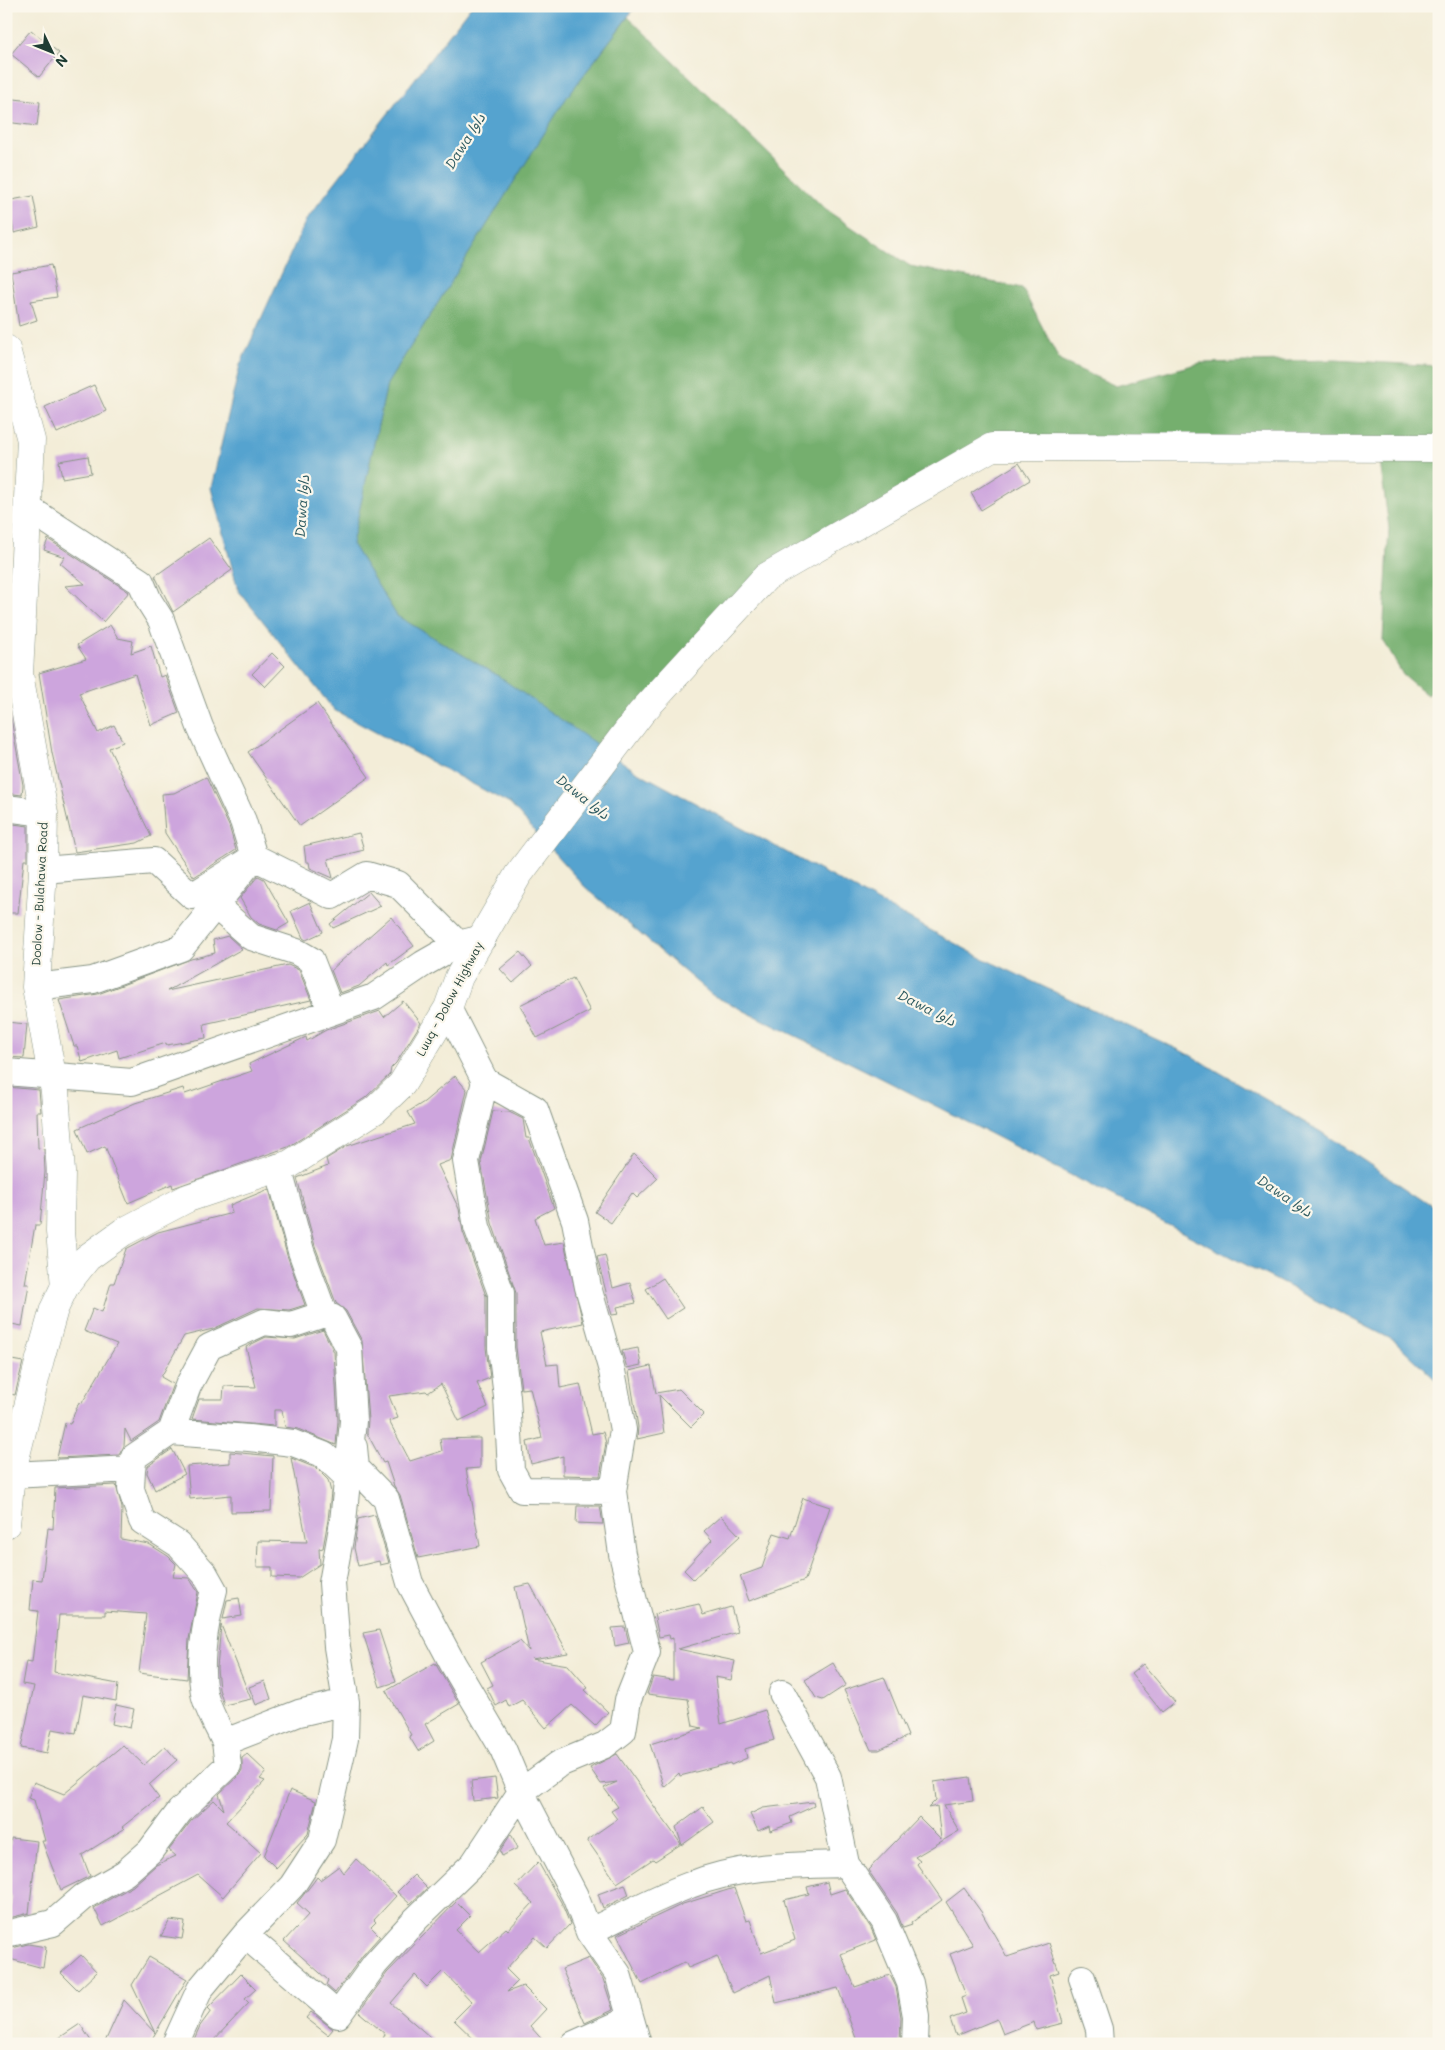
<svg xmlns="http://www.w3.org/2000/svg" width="1445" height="2050" viewBox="0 0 1445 2050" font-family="Mali,'Playpen Sans Arabic',sans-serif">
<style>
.forest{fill:#74af6e;stroke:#4a7651}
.water{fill:#55a3cf;stroke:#3a7082}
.building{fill:#cda5dd}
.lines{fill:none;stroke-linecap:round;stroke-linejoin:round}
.street-casing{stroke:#899586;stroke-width:28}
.secondary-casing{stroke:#899586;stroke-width:29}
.primary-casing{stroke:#899586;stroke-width:29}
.street{stroke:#fff;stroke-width:26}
.secondary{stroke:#fff;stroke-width:28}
.primary{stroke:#fff;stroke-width:28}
.labels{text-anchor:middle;stroke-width:4.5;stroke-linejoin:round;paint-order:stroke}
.street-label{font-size:12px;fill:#1f3d34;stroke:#fbf7ec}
.water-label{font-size:14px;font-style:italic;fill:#2f5c62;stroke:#fbf7ec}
</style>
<rect width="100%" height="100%" fill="#fbf7ec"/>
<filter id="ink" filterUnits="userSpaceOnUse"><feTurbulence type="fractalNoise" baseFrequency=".02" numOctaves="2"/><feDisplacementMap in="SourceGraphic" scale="10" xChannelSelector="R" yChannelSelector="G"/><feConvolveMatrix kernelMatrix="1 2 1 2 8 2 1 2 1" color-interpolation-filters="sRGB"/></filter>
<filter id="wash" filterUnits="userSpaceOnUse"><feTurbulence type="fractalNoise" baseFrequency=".0096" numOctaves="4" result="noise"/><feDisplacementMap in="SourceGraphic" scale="20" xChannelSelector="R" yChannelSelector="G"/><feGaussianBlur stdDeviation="1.12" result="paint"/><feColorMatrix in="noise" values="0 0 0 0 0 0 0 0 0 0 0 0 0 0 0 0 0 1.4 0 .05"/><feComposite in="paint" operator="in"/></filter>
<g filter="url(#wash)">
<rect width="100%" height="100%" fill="#f3edd8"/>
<!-- forest -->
<path class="forest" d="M 628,17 L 826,210 L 910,266 L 1022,288 L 1060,361 L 1116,386 L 1200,363 L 1335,360 L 1439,366 L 1439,686 L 1427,695 L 1403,675 L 1383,640 L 1389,528 L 1379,454 L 992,452 L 768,581 L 610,755 L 495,674 L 397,616 L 352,544 L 387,384 L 567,97 Z"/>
<!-- water -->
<path class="water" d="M 471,6 L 636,6 L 567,97 L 387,384 L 352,544 L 397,616 L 495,674 L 634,770 L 982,958 L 1190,1055 L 1321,1132 L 1439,1211 L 1439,1383 L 1395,1341 L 881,1078 L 712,995 L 584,886 L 510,804 L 334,710 L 238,590 L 211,488 L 240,365 L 306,220 Z"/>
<g id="blocks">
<!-- building -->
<path class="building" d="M 31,30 L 59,53 L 39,77 L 11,54 Z
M 6,98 L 40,102 L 37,126 L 6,122 Z
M 33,196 L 39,227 L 14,233 L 12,222 L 6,223 L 6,201 Z
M 51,265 L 57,297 L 31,301 L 37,320 L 19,326 L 11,272 Z
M 94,385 L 106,411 L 57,433 L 45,407 Z
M 88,456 L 91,473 L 62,478 L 59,461 Z
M 1019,463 L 1030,480 L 981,510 L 971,493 Z
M 209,538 L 232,570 L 173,612 L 155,576 Z
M 48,539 L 129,592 L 103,622 L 65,586 L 85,584 L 60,563 L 65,557 L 44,550 Z
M 110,625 L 118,638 L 133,641 L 131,653 L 151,646 L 160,677 L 165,675 L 179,713 L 151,725 L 135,674 L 79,693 L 98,733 L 114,725 L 123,742 L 109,748 L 151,836 L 137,843 L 75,852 L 52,753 L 39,673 L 86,659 L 77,645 Z
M 272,653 L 285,666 L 265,687 L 252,674 Z
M 6,691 L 23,785 L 22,795 L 6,793 Z
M 317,703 L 369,777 L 300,826 L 248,752 Z
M 206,777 L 229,826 L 236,850 L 194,877 L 165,833 L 162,794 L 174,793 Z
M 6,823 L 28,826 L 28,860 L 24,860 L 18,913 L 6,913 L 6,857 L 10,832 L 6,832 Z
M 359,833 L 364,850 L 328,859 L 333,878 L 310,868 L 309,862 L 306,862 L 304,846 Z
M 258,876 L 264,879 L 289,923 L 277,930 L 259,924 L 251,917 L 240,898 Z
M 369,892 L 381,906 L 333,928 L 330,924 Z
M 310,902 L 323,932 L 306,940 L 303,938 L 291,911 Z
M 391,917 L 414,946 L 388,965 L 387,962 L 359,986 L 340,993 L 331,970 Z
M 228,936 L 242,949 L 167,991 L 288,965 L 299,970 L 311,1000 L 204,1024 L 206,1038 L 167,1045 L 166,1043 L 119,1058 L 117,1050 L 82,1062 L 77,1046 L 74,1046 L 59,1000 L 98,994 L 191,959 L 215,953 L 213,940 Z
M 520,952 L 532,966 L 513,983 L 500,969 Z
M 573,978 L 590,1011 L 537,1038 L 520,1005 Z
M 403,1001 L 421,1023 L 396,1063 L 391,1068 L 390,1074 L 365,1098 L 288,1147 L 173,1188 L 172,1184 L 128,1203 L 105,1146 L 87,1154 L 77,1129 L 135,1103 L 183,1088 L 185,1094 L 252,1071 L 249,1064 L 306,1037 L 307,1041 L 326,1030 L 380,1011 L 384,1017 Z
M 6,1022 L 27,1024 L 24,1058 L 8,1057 Z
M 455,1076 L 467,1090 L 451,1160 L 438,1165 L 459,1209 L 463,1232 L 486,1296 L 486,1348 L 490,1378 L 477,1383 L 488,1407 L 459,1421 L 441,1384 L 428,1393 L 426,1391 L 389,1396 L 398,1418 L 389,1421 L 410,1461 L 442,1451 L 440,1439 L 480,1438 L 480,1468 L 466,1469 L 480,1546 L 418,1558 L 400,1495 L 394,1486 L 386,1462 L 383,1463 L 367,1433 L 368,1420 L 362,1341 L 346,1311 L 336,1303 L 315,1246 L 297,1178 L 328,1166 L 326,1159 L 347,1146 L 415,1124 L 408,1112 L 424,1102 Z
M 6,1087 L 39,1090 L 41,1112 L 37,1112 L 38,1148 L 44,1149 L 45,1172 L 40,1225 L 35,1225 L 25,1284 L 29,1284 L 22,1326 L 6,1323 Z
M 493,1111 L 509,1112 L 523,1119 L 526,1138 L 529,1138 L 554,1208 L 535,1218 L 544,1245 L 564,1242 L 583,1323 L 540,1332 L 547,1365 L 558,1364 L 560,1388 L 580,1384 L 592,1434 L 603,1432 L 606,1443 L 600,1476 L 563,1475 L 563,1456 L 531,1464 L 527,1442 L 542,1438 L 530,1388 L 521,1389 L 516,1347 L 516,1293 L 492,1223 L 481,1162 Z
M 634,1154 L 658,1178 L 637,1198 L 632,1193 L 611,1223 L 595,1212 Z
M 269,1189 L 287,1255 L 305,1305 L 289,1310 L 258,1308 L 213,1329 L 184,1336 L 161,1377 L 173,1384 L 159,1422 L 131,1441 L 125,1429 L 124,1446 L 119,1455 L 57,1458 L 65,1423 L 70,1424 L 79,1402 L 82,1403 L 117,1344 L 84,1331 L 93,1308 L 102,1312 L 111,1283 L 114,1283 L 126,1249 L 158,1232 L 232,1213 L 230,1205 Z
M 605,1255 L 613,1288 L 630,1283 L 636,1303 L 617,1307 L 619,1314 L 612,1315 L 597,1257 Z
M 663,1278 L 683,1308 L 666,1319 L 646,1289 Z
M 323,1330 L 334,1352 L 338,1421 L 336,1445 L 298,1429 L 285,1427 L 282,1410 L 274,1410 L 274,1426 L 192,1419 L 199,1399 L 223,1399 L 224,1386 L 256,1387 L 246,1347 L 266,1337 L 295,1339 Z
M 638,1348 L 641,1365 L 627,1368 L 622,1351 Z
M 6,1359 L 23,1362 L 15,1395 L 6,1393 Z
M 651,1366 L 656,1393 L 679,1389 L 704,1414 L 691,1427 L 659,1395 L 664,1433 L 637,1439 L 638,1427 L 629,1371 Z
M 172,1449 L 185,1474 L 155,1490 L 147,1473 L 148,1466 Z
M 230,1452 L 273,1456 L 271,1511 L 231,1512 L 231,1495 L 190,1499 L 187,1466 L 230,1463 Z
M 291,1458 L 316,1468 L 328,1480 L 331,1492 L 328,1520 L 323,1548 L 319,1549 L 320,1564 L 299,1578 L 272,1577 L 272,1567 L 257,1567 L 258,1541 L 307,1542 Z
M 116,1485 L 122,1508 L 121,1539 L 149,1544 L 168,1556 L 176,1564 L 173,1577 L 189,1578 L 198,1592 L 189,1639 L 187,1679 L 139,1673 L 146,1614 L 105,1611 L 105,1615 L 59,1615 L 54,1672 L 118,1684 L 116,1701 L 83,1695 L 76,1733 L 52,1729 L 47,1753 L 21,1748 L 34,1686 L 22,1684 L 26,1661 L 32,1662 L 38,1611 L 30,1610 L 33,1579 L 42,1580 L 48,1528 L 53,1529 L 55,1488 Z
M 803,1498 L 830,1507 L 805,1580 L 749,1601 L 740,1576 L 762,1568 L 774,1533 L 790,1538 Z
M 577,1506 L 600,1506 L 603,1524 L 576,1523 Z
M 375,1515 L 389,1563 L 380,1565 L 379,1561 L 358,1566 L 354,1548 L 358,1519 Z
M 721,1516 L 740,1536 L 693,1579 L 684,1570 L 712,1540 L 704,1531 Z
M 530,1584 L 568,1653 L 532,1659 L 568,1665 L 588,1688 L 585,1690 L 608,1712 L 595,1726 L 572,1705 L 546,1728 L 522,1700 L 509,1707 L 506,1700 L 496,1706 L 487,1688 L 493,1685 L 481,1662 L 520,1641 L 529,1651 L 515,1587 Z
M 239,1598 L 242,1616 L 223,1619 L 227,1600 Z
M 699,1604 L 703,1615 L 731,1607 L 738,1632 L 678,1649 L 735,1661 L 731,1680 L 715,1677 L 721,1724 L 765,1710 L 774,1740 L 745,1749 L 747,1758 L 731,1765 L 730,1763 L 680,1776 L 679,1773 L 664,1787 L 650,1744 L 702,1728 L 693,1726 L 688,1699 L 647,1694 L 653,1677 L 673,1680 L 673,1638 L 670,1639 L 669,1635 L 659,1637 L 654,1614 Z
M 221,1625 L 251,1699 L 224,1705 L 219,1689 L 217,1668 Z
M 625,1627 L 629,1643 L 615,1646 L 612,1628 Z
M 379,1630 L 396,1682 L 380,1687 L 363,1633 Z
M 435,1663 L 459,1704 L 425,1724 L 434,1741 L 418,1751 L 409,1736 L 411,1735 L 386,1691 Z
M 833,1663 L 846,1685 L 823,1700 L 816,1698 L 805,1680 Z
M 1143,1664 L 1175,1702 L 1162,1712 L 1131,1674 Z
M 884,1677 L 908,1736 L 879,1750 L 871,1750 L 844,1690 Z
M 265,1681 L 271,1699 L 256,1705 L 249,1687 Z
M 116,1705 L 134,1709 L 130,1728 L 112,1724 Z
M 123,1745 L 144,1765 L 165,1746 L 177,1760 L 149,1785 L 159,1798 L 122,1827 L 124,1829 L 82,1855 L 90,1876 L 61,1890 L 42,1841 L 45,1841 L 34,1800 L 28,1798 L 34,1782 L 64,1794 Z
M 247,1754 L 266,1772 L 260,1779 L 265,1781 L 226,1822 L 261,1853 L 223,1897 L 198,1875 L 103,1926 L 94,1908 L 133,1886 L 156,1865 L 176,1856 L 169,1850 L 191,1821 L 214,1800 L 224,1810 L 219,1794 L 239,1775 L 242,1770 L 242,1758 Z
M 617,1754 L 681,1844 L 655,1861 L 653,1859 L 617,1883 L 587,1840 L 617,1819 L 611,1811 L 618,1807 L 604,1788 L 617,1782 L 601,1784 L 590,1768 Z
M 970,1777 L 973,1801 L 944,1805 L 959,1831 L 915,1857 L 920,1861 L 917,1864 L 942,1900 L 911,1923 L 912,1925 L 903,1928 L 897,1913 L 868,1870 L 919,1817 L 941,1839 L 937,1806 L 928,1808 L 936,1800 L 934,1782 Z
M 495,1778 L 498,1798 L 473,1801 L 471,1781 Z
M 290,1790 L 316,1801 L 308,1834 L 276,1868 L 264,1856 Z
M 813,1802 L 814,1806 L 790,1817 L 792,1823 L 770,1831 L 769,1826 L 758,1831 L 750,1814 L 763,1808 Z
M 703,1807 L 714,1822 L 682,1845 L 676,1827 Z
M 511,1834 L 518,1848 L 502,1856 L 500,1851 Z
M 11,1838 L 37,1841 L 29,1913 L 9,1918 L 12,1896 L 6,1895 L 6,1880 Z
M 356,1859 L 396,1896 L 374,1920 L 376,1922 L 371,1927 L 380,1936 L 363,1955 L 335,1993 L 326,1985 L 328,1980 L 284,1941 L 309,1914 L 297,1903 L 312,1884 L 317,1877 L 320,1880 L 339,1866 L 344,1873 Z
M 538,1862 L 561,1902 L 570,1924 L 547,1948 L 535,1937 L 506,1969 L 518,1981 L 507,1992 L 523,1986 L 546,2009 L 530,2026 L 546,2044 L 479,2044 L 454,2020 L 472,2002 L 443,1971 L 427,1987 L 415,1975 L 391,2003 L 438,2044 L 381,2044 L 385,2034 L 359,2012 L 387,1973 L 456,1902 L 470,1916 L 456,1930 L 479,1952 L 506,1928 L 508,1930 L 533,1903 L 515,1886 Z
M 414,1875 L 427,1888 L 410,1904 L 397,1892 Z
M 827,1882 L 830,1894 L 845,1889 L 871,1928 L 876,1940 L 841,1954 L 855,1987 L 890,1975 L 896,1987 L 901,2017 L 900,2044 L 858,2044 L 838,1988 L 776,2003 L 770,1975 L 733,1993 L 717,1956 L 688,1968 L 685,1962 L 642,1984 L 617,1935 L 683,1904 L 734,1888 L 746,1921 L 750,1920 L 761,1953 L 795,1940 L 784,1900 L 809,1894 L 807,1887 Z
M 625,1884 L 629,1895 L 603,1908 L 598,1894 Z
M 964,1888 L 982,1913 L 1007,1957 L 1049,1943 L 1059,1972 L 1050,1975 L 1063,2023 L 1036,2030 L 1034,2022 L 1003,2034 L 997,2019 L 956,2036 L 950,2019 L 966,2013 L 961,1998 L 966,1996 L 950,1954 L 973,1945 L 946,1902 Z
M 170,1920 L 185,1922 L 182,1939 L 161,1936 Z
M 28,1944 L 46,1947 L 43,1968 L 6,1958 L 8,1949 Z
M 81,1955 L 97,1972 L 78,1990 L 61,1973 Z
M 149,1957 L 187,1979 L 149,2044 L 104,2044 L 124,2000 L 155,2033 L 132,1985 Z
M 589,1958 L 603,1979 L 613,2010 L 585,2023 L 562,1969 Z
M 241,1974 L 256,1989 L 245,1999 L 249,2003 L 210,2044 L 192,2044 L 200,2026 L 211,2011 L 208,2008 Z
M 311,2012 L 333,2029 L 328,2035 L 306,2018 Z
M 80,2024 L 93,2044 L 50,2044 Z"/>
</g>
</g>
<g filter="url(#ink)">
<use href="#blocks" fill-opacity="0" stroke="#899586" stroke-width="1"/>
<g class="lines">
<defs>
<path id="street" d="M 28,508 L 141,582 L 149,601 L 161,620 L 200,727 L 243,821 L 254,857 L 181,948 L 93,980 L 36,987
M 6,808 L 44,813
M 43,870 L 154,861 L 192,896 L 254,857 L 332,896 L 367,875 L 398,884 L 458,944
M 216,906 L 251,937 L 297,952 L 311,960 L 331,1011
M 448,1008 L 485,1081 L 466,1161 L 477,1227 L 501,1293 L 501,1348 L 507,1397 L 511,1470 L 522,1490 L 613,1491
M 6,1072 L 132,1082 L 374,997 L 423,964 L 458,944 L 483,938
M 171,1432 L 188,1386 L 209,1347 L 264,1322 L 291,1325 L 324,1314
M 354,1447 L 356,1468 L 386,1499 L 410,1583 L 453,1664 L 503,1749 L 521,1792 L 575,1896 L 589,1932 L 618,1974 L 638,2044
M 132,1469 L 134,1457 L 171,1432 L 249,1438 L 293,1443 L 324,1455 L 347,1477
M 11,1475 L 132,1469 L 131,1489 L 142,1521 L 178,1544 L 205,1574 L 214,1590 C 206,1620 198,1661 204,1693 C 207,1709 218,1727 225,1742 L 299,1713 L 346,1702
M 782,1693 L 828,1777 L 846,1864 L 884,1921 L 910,1983 L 916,2016 L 915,2044
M 589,1932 C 622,1916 655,1898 690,1885 C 740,1865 793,1865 846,1864
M 6,1934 L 53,1923 L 83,1897 L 125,1873 L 150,1851 L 180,1811 L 228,1765 L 225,1742
M 245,1935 L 338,2015 L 375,1964 L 416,1919 L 474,1863 L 521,1792 L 559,1764 L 605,1745 L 623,1731 L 628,1700 L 647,1652 L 622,1554 L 613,1491 L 623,1430 L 612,1371 L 588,1287 L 575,1221 L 535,1109 L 485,1081
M 1082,1978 L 1099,2029 L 1100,2044
M 175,2044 L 200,1989 L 245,1935 L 292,1886 L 322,1840 L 345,1739 L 346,1702 L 337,1647 L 332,1583 L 343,1522 L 353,1421 L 349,1348 L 333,1318 L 324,1314 L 301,1251 L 278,1167
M 574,2044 L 630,2019"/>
<path id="secondary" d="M 6,349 L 31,440 L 19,674 L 44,813 L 43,870 L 36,987 L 55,1092 L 61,1172 L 60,1232 L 65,1286"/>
<path id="primary" d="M 6,1524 L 11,1475 L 40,1359 L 54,1309 L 65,1286 L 87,1258 L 123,1232 L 188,1198 L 290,1164 L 375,1110 L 402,1084 L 448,1008 L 459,977 L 518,875 L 641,713 L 766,577 L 992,447 L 1439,448"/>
</defs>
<!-- street casing -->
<use href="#street" class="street-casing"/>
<!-- secondary casing -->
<use href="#secondary" class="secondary-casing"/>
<!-- primary casing -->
<use href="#primary" class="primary-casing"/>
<!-- street -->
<use href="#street" class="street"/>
<!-- secondary -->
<use href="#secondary" class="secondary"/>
<!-- primary -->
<use href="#primary" class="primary"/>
</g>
</g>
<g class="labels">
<!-- street labels -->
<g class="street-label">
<text transform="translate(40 894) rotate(-87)" y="4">Doolow - Bulahawa Road</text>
<text transform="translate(450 999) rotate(-62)" y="4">Luuq - Dolow Highway</text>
</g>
<!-- water labels -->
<g class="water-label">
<text transform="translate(465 141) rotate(-58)" y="5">Dawa داوا</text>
<text transform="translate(302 506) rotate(-86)" y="5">Dawa داوا</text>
<text transform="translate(583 797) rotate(38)" y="5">Dawa داوا</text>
<text transform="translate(927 1008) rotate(27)" y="5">Dawa داوا</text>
<text transform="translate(1285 1196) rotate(34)" y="5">Dawa داوا</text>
</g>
</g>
<!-- margin -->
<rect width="1445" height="2050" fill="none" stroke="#fbf7ec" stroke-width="25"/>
<!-- north arrow -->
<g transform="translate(52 52) rotate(133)" stroke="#fbf7ec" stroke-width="4" paint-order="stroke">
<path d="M0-4L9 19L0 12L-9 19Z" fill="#1f3d34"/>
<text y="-8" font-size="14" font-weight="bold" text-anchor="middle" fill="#1f3d34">N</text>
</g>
</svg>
